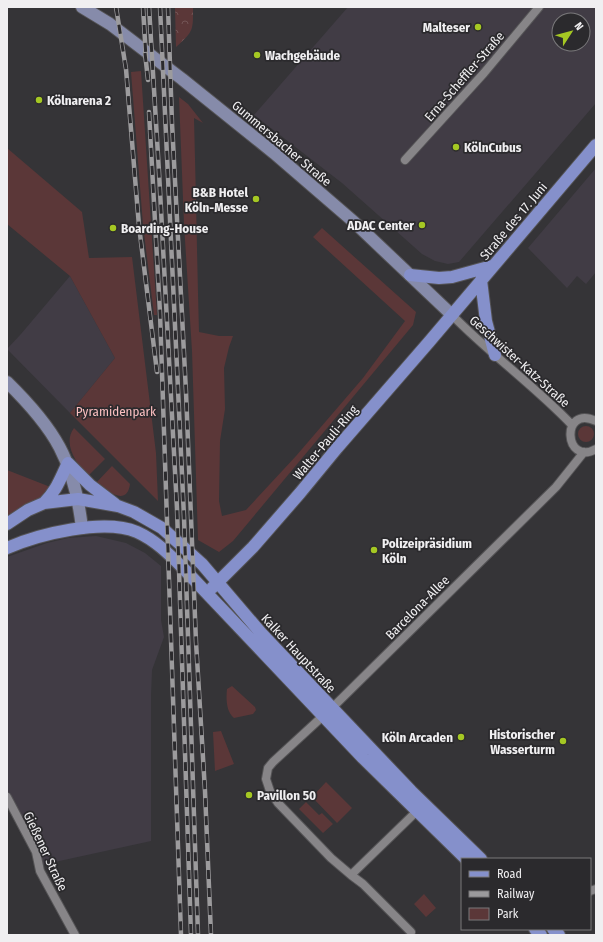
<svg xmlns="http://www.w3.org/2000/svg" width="603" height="942" viewBox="0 0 603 942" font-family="'Fira Sans Condensed',sans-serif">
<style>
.built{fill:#413c45;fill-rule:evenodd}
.green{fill:#5b3738}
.forest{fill:url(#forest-crowns)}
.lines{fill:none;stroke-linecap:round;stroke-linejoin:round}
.street-casing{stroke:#545355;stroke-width:10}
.secondary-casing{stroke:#545355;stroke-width:14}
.primary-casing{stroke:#545355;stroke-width:14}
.street{stroke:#878588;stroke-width:8}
.secondary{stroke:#868baa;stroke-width:12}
.primary{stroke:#8590cb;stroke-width:12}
.rail-casing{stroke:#9c9b9d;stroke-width:4.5}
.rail{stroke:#2b2a2d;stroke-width:3;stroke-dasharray:9;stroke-linecap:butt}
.poi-dot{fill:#a5c823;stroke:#2b2a2d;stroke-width:1.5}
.labels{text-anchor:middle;stroke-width:3.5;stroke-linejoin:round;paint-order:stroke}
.poi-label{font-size:13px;font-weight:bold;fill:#f0eff1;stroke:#2b2a2d;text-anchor:start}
.street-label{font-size:13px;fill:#f0eff1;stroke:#2b2a2d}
.park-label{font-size:13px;fill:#fbbfc0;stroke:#2b2a2d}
</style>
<defs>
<pattern id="forest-crowns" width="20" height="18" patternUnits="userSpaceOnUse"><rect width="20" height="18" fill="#5b3738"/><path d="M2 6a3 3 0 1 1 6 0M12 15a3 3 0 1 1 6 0" fill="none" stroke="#735455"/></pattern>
</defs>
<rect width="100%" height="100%" fill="#353437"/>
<!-- built -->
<path class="built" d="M 348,7 L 596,7 L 596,103 L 459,262 L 448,264 L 435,261 L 422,254 L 342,183 L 254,115 ZM 559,20 L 583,20 L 583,44 L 559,44 Z
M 596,168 L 596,272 L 586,284 L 577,276 L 567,288 L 528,248 Z
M 70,276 L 115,358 L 70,413 L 7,349 L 21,334 Z
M 96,536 L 126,543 L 145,553 L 161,566 L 161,620 L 164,637 L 152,670 L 151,696 L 151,841 L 41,865 L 7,795 L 7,557 L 47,543 L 68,538 Z"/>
<!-- green -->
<path class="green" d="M 141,71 L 157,315 L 154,315 L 143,225 L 131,72 Z
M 179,97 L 188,104 L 203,123 L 194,118 C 196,189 197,260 199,332 L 219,336 L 233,336 L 229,347 L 224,368 L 225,409 L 220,441 L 219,501 L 222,516 L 246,510 L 296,456 L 363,378 L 405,321 L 313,237 L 322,228 L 416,312 L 413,325 L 233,541 L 219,552 L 198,540 L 192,351 L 184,224 Z
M 7,148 L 82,212 L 89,258 L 132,257 L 156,453 L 158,501 L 70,413 L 115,358 L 70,276 L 7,224 Z
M578 434a8 8 0 1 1 16 0a8 8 0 1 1-16 0Z
M 74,428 L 105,459 L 88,476 C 77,464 62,444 74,428 Z
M 112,466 L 130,484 C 127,507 107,491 96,483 Z
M 7,470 L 53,488 L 46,496 L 26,504 L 7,517 Z
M 232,686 L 255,707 L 256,710 L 253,714 L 234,718 C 226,712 226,698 227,689 Z
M 221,731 L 234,764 L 215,771 L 213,732 Z
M 326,782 L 352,808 L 337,823 L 312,797 Z
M 306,802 L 319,815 L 322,813 L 333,824 L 323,833 L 299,809 Z
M 424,894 L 436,908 L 426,917 L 414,904 Z"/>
<!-- forest -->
<path class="forest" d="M 175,7 L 193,7 C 193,30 194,31 176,47 Z"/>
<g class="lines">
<defs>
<path id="street" d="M 405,160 L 484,73 L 539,7
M 452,315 C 490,354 535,386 572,425
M 596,421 C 560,404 564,467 596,449
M 332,708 L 556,487 L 584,452
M 323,716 L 273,762 L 268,768 L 266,779 L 270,791 L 278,803 L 331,858 L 351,875 L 363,884 L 411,932
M 7,797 L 36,852 L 40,871 L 75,935
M 351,875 L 417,811
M 590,891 L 596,889"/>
<path id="secondary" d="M 82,7 L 110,24 L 182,79 L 274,153 L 354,222 L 452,315
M 7,382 C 55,429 74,460 82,528"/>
<path id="primary" d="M 410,275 L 439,278 L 452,277 L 492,266
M 481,280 L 486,321 L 495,355
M 44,503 C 57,490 60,479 68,463 L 90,485 L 115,504
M 7,524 L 28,510 L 44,503 L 78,499 L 118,506 L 134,512 L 162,528 L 202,564 L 261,633 L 411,791 L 481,859
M 7,548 C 39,534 104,518 137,532 C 155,540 169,554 183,568 L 363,758 L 466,859
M 212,588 L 253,547 L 300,493 L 337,448 L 429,342 L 596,145
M 535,929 L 541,935
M 553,929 L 559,935"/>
</defs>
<!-- street casing -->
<use href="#street" class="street-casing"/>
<!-- secondary casing -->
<use href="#secondary" class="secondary-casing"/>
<!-- primary casing -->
<use href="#primary" class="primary-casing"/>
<!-- street -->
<use href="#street" class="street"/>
<!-- secondary -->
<use href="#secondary" class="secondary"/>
<!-- primary -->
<use href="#primary" class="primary"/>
<defs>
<path id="rail" d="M 116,7 L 126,69 L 139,226 L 157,372
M 143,7 L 146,58
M 149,7 L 159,172 L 177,509 L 191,935
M 160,7 L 184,517 L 198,935
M 168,7 L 172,123 L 186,392 L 196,642 L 205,791 L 211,935
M 145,53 L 148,80
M 149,112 L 160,313 L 181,935"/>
</defs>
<!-- rail casing -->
<use href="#rail" class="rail-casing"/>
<!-- rail -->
<use href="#rail" class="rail"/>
</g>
<!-- markers -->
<g class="poi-dot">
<circle cx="478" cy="27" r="4"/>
<circle cx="257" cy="55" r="4"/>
<circle cx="39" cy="100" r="4"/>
<circle cx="456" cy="147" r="4"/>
<circle cx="256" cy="199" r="4"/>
<circle cx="422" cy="225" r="4"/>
<circle cx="113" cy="228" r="4"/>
<circle cx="374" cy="550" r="4"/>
<circle cx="461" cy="737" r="4"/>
<circle cx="563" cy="741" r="4"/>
<circle cx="249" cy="795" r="4"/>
</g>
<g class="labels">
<!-- poi labels -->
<g class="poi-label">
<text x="470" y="32" text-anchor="end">Malteser</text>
<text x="265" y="60">Wachgebäude</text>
<text x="47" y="105">Kölnarena 2</text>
<text x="464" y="152">KölnCubus</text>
<text x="248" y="197" text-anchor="end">B&amp;B Hotel<tspan x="248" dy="15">Köln-Messe</tspan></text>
<text x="414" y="230" text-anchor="end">ADAC Center</text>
<text x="121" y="233">Boarding-House</text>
<text x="382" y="548">Polizeipräsidium<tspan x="382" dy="15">Köln</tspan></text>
<text x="555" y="739" text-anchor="end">Historischer<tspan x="555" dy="15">Wasserturm</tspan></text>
<text x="453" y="742" text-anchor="end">Köln Arcaden</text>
<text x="257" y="800">Pavillon 50</text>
</g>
<!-- street labels -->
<g class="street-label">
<text transform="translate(464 76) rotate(-49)" y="5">Erna-Scheffler-Straße</text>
<text transform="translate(282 143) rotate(40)" y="5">Gummersbacher Straße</text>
<text transform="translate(513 221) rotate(-50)" y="5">Straße des 17. Juni</text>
<text transform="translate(520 361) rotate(42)" y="5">Geschwister-Katz-Straße</text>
<text transform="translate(325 442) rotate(-50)" y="5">Walter-Pauli-Ring</text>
<text transform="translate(417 607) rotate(-45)" y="5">Barcelona-Allee</text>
<text transform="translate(299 653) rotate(47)" y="5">Kalker Hauptstraße</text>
<text transform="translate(46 851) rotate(65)" y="5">Gießener Straße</text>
</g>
<!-- park labels -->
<g class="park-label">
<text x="116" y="416">Pyramidenpark</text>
</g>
</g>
<!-- border -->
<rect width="603" height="942" fill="none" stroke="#f0eff1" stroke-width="16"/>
<!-- legend -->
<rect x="461" y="858" width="130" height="72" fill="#2b2a2d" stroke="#7a797b"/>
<rect x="469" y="871" width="20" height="6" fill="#8590cb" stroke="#7a797b"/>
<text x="497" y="878" font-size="12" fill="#f0eff1">Road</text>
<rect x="469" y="891" width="20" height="6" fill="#9c9b9d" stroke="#7a797b"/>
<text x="497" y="898" font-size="12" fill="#f0eff1">Railway</text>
<rect x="469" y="908" width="20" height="12" fill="#5b3738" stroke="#7a797b"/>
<text x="497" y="918" font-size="12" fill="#f0eff1">Park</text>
<!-- north arrow -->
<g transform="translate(571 32) rotate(54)"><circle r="19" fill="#2b2a2d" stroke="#7a797b"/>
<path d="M0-3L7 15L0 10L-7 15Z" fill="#a5c823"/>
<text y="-6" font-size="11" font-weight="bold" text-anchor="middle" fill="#f0eff1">N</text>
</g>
</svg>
